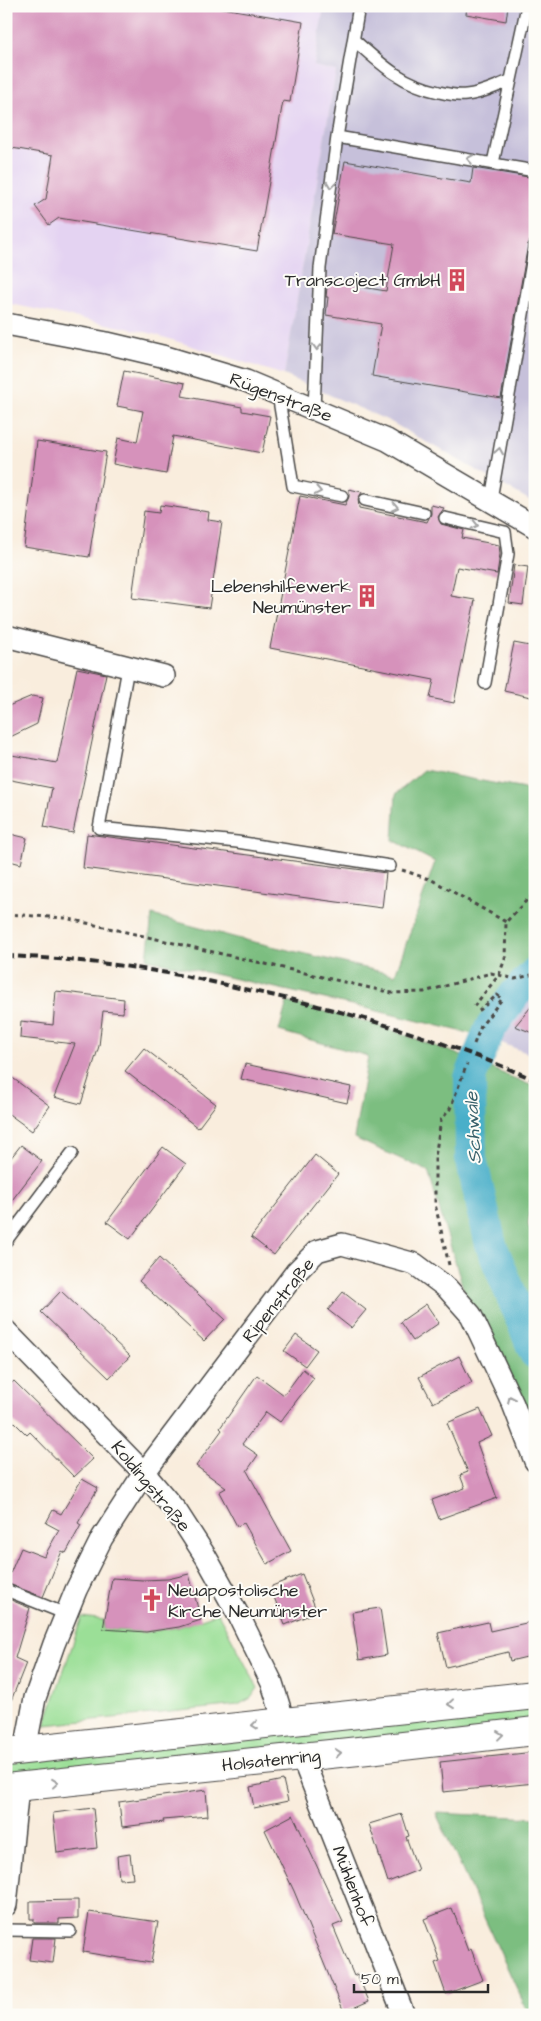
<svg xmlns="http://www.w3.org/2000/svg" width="541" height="2021" viewBox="0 0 541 2021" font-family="'Architects Daughter',sans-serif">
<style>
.built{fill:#e4d3f2}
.industrial{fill:#c6c0da}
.green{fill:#9bdf97;stroke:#638561}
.forest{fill:#7cbe80;stroke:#547456}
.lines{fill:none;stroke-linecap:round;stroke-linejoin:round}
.river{stroke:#4aafc9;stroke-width:32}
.building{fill:#d692bb}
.service-casing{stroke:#4a4846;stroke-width:14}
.minor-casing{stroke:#4a4846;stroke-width:24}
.secondary-casing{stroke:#4a4846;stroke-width:30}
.path{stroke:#4a4846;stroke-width:3;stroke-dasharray:4 4;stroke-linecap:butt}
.service{stroke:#fff;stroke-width:11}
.minor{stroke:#fff;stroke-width:21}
.secondary{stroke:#fff;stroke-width:28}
.rail{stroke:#2b2b2b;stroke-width:4;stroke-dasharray:8 4;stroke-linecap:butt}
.oneway{stroke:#a0a0a0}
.labels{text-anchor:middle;stroke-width:4;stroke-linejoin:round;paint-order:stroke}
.poi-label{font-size:18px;fill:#2b2b2b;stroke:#fdfcf7;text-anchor:end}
.street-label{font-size:18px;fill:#2b2b2b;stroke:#fdfcf7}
.water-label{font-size:19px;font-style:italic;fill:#37606a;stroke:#fdfcf7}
</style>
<rect width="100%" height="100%" fill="#fdfcf7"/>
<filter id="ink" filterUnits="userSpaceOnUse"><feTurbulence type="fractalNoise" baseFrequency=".02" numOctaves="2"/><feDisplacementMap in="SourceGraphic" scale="10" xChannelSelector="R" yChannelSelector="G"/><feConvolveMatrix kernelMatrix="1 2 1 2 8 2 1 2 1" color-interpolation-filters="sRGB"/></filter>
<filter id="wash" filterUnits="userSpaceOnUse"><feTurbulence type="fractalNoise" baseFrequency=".0096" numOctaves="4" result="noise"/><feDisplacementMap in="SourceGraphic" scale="20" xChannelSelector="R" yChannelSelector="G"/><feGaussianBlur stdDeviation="1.12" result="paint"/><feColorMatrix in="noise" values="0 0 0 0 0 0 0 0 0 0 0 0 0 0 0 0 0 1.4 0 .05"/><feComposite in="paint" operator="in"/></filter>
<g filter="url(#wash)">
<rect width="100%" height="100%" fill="#f9eddd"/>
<!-- built -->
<path class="built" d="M 6,6 L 324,6 L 314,66 L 336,71 L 284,375 L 150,333 L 6,303 Z"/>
<!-- industrial -->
<path class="industrial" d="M 324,6 L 535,6 L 535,468 L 533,502 L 389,421 L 284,375 L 336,71 L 314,66 Z
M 535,989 L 535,1056 L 489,1038 Z"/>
<!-- green -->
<path class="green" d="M 218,1613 L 258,1688 L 251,1698 L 238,1705 L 45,1725 L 82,1617 L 104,1620 L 103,1629 L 146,1632 L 179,1627 Z
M 535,1705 L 535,1725 L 6,1782 L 6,1762 Z"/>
<!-- forest -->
<path class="forest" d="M 424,770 L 535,791 L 535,989 L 489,1038 L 365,1008 L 147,959 L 152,915 L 237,938 L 395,975 L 435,862 L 393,840 L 396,794 Z
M 287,1002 L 375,1024 L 457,1054 L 535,1087 L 535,1184 L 528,1224 L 535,1245 L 535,1425 L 523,1400 L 471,1315 L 428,1171 L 354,1138 L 368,1056 L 279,1031 Z
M 436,1813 L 535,1818 L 535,2015 L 529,2015 Z"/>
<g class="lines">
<!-- river -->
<path class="river" d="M 535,973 L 515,994 L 490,1029 L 470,1078 L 471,1158 L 491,1245 L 535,1353"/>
</g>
<g id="blocks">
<!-- building -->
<path class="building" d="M 6,6 L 211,6 L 303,22 L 290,102 L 283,101 L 257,251 L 59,218 L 49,225 L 35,206 L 46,199 L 53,155 L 6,147 Z
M 467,6 L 508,6 L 506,21 L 466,14 Z
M 345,161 L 471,183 L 473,168 L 535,178 L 535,225 L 533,238 L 528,244 L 501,398 L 372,376 L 381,324 L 326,315 L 328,297 L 326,297 L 328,278 L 357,282 L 356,286 L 386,291 L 394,244 L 332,234 Z
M 124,371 L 185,383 L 182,396 L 242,407 L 242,411 L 270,416 L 262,453 L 173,436 L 166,474 L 113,464 L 118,438 L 137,442 L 143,411 L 117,406 Z
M 37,441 L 106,452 L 89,557 L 24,547 Z
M 349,489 L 362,492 L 358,499 L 359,508 L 427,522 L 431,514 L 431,505 L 444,508 L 438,517 L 441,524 L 464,530 L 462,538 L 499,545 L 500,554 L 497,574 L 457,567 L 451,596 L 475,600 L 454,703 L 430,698 L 434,680 L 270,648 L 300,496 L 345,505 L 349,497 Z
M 160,505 L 209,512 L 208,520 L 222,522 L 209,608 L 132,598 L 144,511 L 159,513 Z
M 514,565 L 528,567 L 523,605 L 509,603 Z
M 514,643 L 535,647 L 535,698 L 504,691 Z
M 77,668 L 106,674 L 73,833 L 44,827 L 52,788 L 6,779 L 6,754 L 57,763 Z
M 32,696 L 43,698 L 37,724 L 6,739 L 6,707 Z
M 6,833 L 27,838 L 21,864 L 6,860 Z
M 87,834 L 386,873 L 382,908 L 83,868 Z
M 56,991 L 124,999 L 123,1013 L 103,1011 L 99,1046 L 81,1104 L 54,1097 L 75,1044 L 20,1038 L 21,1021 L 53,1025 Z
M 535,1002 L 535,1034 L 515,1026 Z
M 144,1048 L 216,1104 L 198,1128 L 125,1071 Z
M 245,1064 L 351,1087 L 347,1103 L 241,1079 Z
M 6,1073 L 50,1106 L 32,1131 L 6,1112 Z
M 21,1145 L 42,1161 L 6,1208 L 6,1164 Z
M 163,1147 L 186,1164 L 130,1239 L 107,1222 Z
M 315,1155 L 338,1174 L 274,1255 L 251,1237 Z
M 159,1258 L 225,1319 L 204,1341 L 139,1281 Z
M 61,1291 L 130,1356 L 109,1378 L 41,1312 Z
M 343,1292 L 366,1310 L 351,1328 L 328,1310 Z
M 426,1304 L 439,1323 L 413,1341 L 400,1322 Z
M 296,1335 L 317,1350 L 305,1366 L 284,1351 Z
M 459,1356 L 472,1383 L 433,1403 L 419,1377 Z
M 303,1369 L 314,1378 L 280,1422 L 266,1412 L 242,1444 L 258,1455 L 247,1471 L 291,1551 L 267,1564 L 244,1523 L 237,1526 L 219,1492 L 226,1488 L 196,1466 L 222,1430 L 220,1428 L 257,1375 L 284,1395 Z
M 14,1381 L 93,1459 L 74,1477 L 30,1432 L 27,1435 L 6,1414 L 6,1388 Z
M 480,1409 L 492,1436 L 477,1443 L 497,1498 L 439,1519 L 432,1500 L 465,1488 L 460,1475 L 468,1472 L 447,1423 Z
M 82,1479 L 98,1488 L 78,1523 L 81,1525 L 66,1553 L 62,1551 L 43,1597 L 6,1583 L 21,1548 L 44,1557 L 59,1530 L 46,1523 L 53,1510 L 61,1514 Z
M 189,1574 L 201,1620 L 179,1627 L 146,1632 L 103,1629 L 112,1578 L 143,1580 L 168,1579 Z
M 302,1574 L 317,1612 L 285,1625 L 272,1592 L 272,1586 Z
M 6,1598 L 30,1608 L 15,1658 L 26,1663 L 7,1711 Z
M 380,1608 L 387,1655 L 359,1660 L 352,1612 Z
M 535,1621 L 535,1655 L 510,1661 L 508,1652 L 446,1667 L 438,1633 L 488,1622 L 490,1631 Z
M 535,1752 L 535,1783 L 443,1792 L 440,1762 Z
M 283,1780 L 288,1801 L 254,1808 L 250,1787 Z
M 206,1790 L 208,1816 L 163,1820 L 164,1822 L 122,1827 L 119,1802 Z
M 93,1808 L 97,1848 L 57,1853 L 53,1813 Z
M 402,1814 L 409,1836 L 406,1837 L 418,1870 L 388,1882 L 369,1824 Z
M 293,1815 L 343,1922 L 333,1926 L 354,1976 L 357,1974 L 369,2001 L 344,2012 L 294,1891 L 265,1830 Z
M 130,1854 L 133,1878 L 119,1879 L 117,1856 Z
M 78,1900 L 78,1918 L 59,1919 L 59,1923 L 34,1923 L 34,1919 L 30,1919 L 30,1901 Z
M 452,1908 L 468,1951 L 471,1949 L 483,1980 L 446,1994 L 435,1963 L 440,1961 L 424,1919 Z
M 89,1912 L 158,1922 L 151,1963 L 83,1952 Z
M 32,1938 L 56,1938 L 53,1963 L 29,1960 Z"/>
</g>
</g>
<g filter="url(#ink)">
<use href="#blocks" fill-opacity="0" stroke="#4a4846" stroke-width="1"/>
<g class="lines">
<defs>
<path id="service" d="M 354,40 C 381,64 401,84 439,92 C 447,94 457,96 466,95 C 481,94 496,86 510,81
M 337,137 L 535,171
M 493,163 L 527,6
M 278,394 L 293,486 L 342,496
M 314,409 L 320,268 L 337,137 L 359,6
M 491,499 L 535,245
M 365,500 L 424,513
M 445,518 L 505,532
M 128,668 L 99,828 L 237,842 L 390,866
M 485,683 L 508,554 L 505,532
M 6,1241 L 72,1153
M 6,1590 L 66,1614
M 6,1930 L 70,1931"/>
<path id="minor" d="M 6,324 L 107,343 L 166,357 L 246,381 L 387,440 L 535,527
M 6,636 L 164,676
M 6,1331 L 144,1473 L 177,1512 L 206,1557 L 240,1618 L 272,1683 L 284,1722
M 25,1750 L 35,1698 L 54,1644 L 76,1590 L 102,1538 L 144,1473 L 296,1272 L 317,1251 L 342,1244 L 415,1264 L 447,1288 L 471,1315 L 513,1404 L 535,1461
M 302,1757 L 404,2015
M 6,1905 L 18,1787"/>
<path id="secondary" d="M 6,1752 L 535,1695
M 6,1788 L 368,1750 L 535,1731"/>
</defs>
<!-- service casing -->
<use href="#service" class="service-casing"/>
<!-- minor casing -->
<use href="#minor" class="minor-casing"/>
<!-- secondary casing -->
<use href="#secondary" class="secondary-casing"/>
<!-- path -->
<path class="path" d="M 402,870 L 432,880 L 506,922
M 6,914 L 65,918 L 392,993 L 424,992 L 491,973 L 515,979 L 535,974
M 474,1044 L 481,1026 L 502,999 L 497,995 L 480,1010 L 475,1005 L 499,975 L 505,959 L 506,922 L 526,901 L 535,894
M 449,1265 L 435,1204 L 435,1157 L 441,1120 L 450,1109 L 467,1064"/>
<!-- service -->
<use href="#service" class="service"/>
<!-- minor -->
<use href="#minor" class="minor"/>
<!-- secondary -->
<use href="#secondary" class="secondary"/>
<!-- rail -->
<path class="rail" d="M 6,956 C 58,958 110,963 161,972 C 187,976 213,982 239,988 C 341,1009 439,1038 535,1080"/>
</g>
<!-- one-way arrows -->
<defs><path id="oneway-chevron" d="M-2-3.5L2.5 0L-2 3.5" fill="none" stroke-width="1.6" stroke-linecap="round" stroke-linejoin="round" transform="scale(1.25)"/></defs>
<g class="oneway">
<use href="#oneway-chevron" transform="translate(470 159) rotate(-170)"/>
<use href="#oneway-chevron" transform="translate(331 185) rotate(98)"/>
<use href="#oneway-chevron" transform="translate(317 347) rotate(92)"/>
<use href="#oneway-chevron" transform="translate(499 451) rotate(-80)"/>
<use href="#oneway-chevron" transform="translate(318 491) rotate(11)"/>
<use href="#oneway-chevron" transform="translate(395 507) rotate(12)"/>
<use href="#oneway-chevron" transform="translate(475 525) rotate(13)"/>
<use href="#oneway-chevron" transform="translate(511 1399) rotate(-114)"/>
<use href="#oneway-chevron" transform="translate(451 1704) rotate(174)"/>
<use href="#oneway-chevron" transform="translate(255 1725) rotate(174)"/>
<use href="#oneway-chevron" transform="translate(500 1735) rotate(-7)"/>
<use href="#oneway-chevron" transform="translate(338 1753) rotate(-6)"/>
<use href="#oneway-chevron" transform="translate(55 1783) rotate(-6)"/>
</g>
</g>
<!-- icons -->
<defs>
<symbol id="building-bare" viewBox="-9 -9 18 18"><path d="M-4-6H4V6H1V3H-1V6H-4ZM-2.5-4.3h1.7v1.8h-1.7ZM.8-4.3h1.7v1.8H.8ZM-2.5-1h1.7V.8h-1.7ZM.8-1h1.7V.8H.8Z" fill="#d1495b" stroke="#fdfcf7" stroke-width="2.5" paint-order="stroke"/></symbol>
<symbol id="church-bare" viewBox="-9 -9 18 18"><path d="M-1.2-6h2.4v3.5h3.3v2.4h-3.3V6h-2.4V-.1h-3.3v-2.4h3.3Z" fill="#d1495b" stroke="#fdfcf7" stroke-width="2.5" paint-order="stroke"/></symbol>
</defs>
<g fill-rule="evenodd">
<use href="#building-bare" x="441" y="264" width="32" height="32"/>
<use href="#building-bare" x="351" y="580" width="32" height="32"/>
<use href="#church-bare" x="136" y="1584" width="32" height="32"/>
</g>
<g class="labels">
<!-- poi labels -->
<g class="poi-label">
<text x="441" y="286">Transcoject GmbH</text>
<text x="351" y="592">Lebenshilfewerk<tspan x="351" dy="21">Neumünster</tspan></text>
<text x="168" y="1596" text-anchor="start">Neuapostolische<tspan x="168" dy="21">Kirche Neumünster</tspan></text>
</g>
<!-- street labels -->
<g class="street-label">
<text transform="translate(281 397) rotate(21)" y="6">Rügenstraße</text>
<text transform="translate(278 1300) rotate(-51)" y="6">Ripenstraße</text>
<text transform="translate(151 1486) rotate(50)" y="6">Koldingstraße</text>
<text transform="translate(271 1760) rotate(-6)" y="6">Holsatenring</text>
<text transform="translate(353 1886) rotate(69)" y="6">Mühlenhof</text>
</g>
<!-- water labels -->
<g class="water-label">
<text transform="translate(472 1128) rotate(-93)" y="7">Schwale</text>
</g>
</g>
<!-- margin -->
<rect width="541" height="2021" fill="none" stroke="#fdfcf7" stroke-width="25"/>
<!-- scale -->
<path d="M354 1984v8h134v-8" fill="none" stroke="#2b2b2b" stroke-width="2.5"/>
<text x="361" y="1984" font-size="15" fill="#2b2b2b" stroke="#fdfcf7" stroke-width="4" paint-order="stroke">50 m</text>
</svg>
